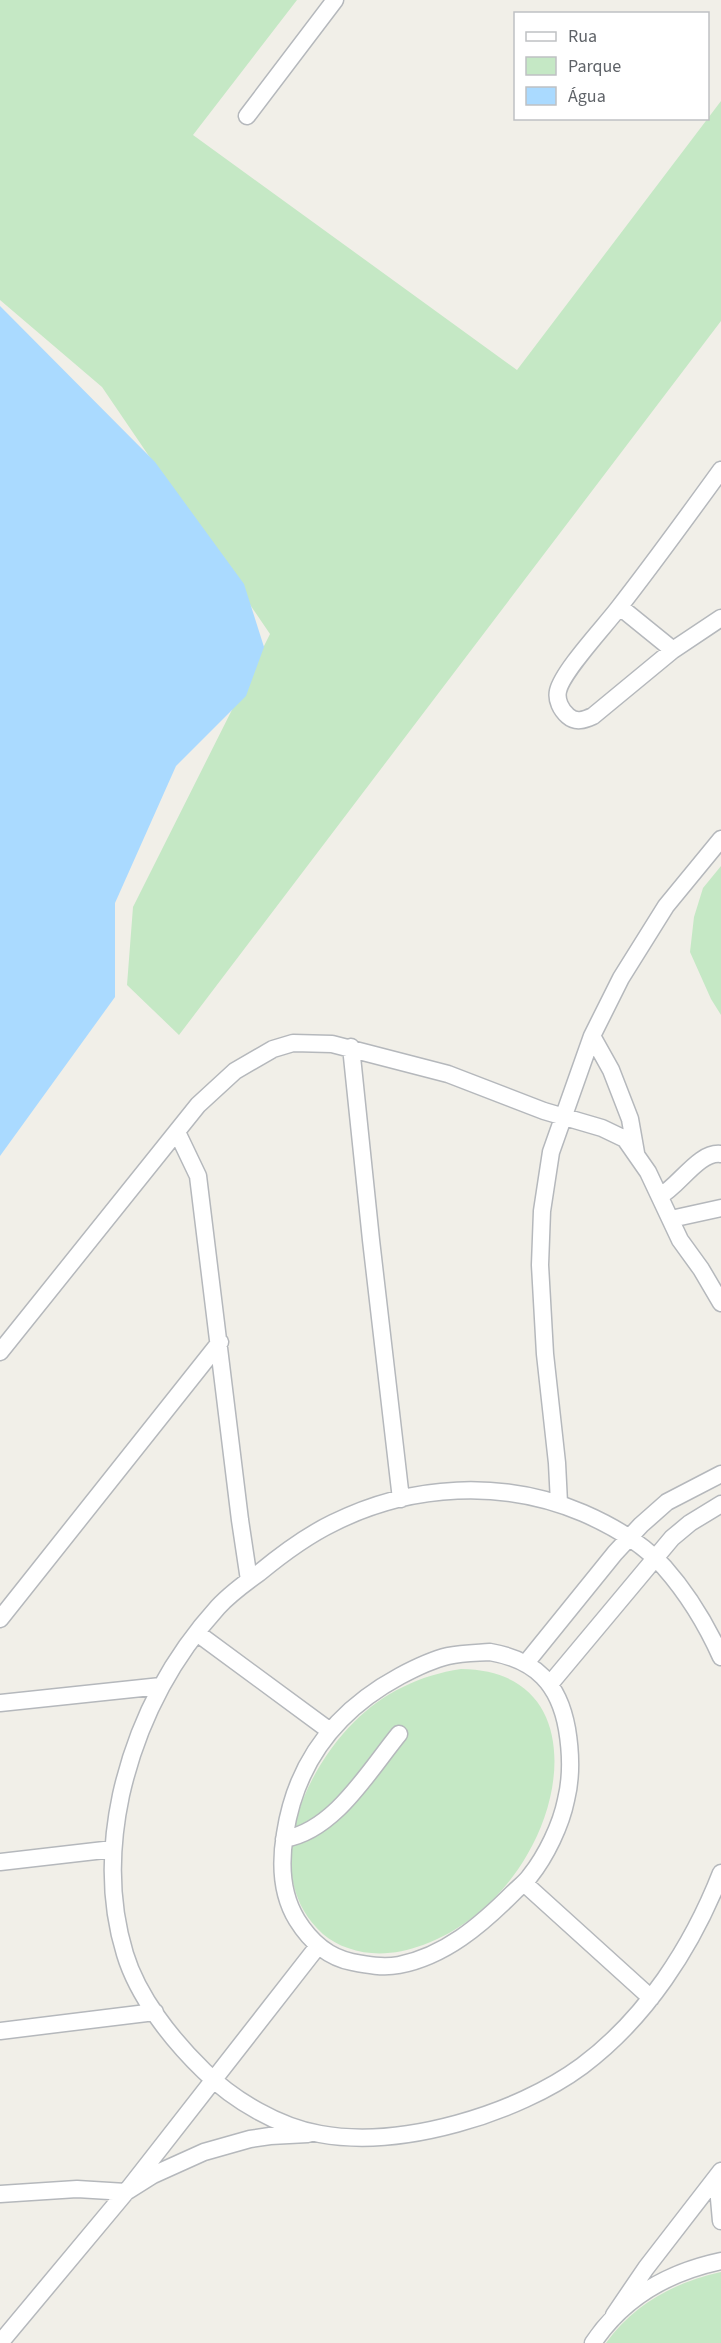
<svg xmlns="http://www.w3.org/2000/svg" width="721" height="2343" viewBox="0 0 721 2343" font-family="'Source Sans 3',sans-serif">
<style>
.green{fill:#c5e8c5}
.water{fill:#aadaff}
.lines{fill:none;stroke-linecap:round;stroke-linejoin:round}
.minor-casing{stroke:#b5b8bc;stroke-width:19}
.minor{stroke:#fff;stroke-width:16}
</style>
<rect width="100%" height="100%" fill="#f1efe8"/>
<!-- green -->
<path class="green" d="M 0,0 L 297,0 L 193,135 L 517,370 L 721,101 L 721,321 L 179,1035 L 127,985 L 133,907 L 270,634 L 102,387 L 0,300 Z
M 721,866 L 721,1015 L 711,999 L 690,952 L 694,917 L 703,888 Z
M 461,1669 C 571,1670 571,1781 527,1855 C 504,1895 467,1929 423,1945 C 398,1954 373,1957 348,1948 C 329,1942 314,1928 304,1911 C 269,1850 309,1767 354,1722 C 383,1693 420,1675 461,1669 Z
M 721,2272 L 721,2343 L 606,2343 C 634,2304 675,2282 721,2272 Z"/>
<!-- water -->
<path class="water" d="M 0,306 L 155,462 L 244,584 L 264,647 L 246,696 L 176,766 L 115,903 L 115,997 L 0,1156 Z"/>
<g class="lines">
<defs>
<path id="minor" d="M 247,116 L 335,0
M 721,470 C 687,517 653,564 617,610 C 603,628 562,672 558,691 C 556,700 561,710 568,716 C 576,723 584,720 593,716 L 673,650 L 721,618
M 620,607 L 673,650
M 592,1036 L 611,1070 L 630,1119 L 636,1153
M 351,1047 L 371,1240 L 401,1499
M 177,1132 L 198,1176 L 240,1520 L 249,1580
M 660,1196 C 680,1185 699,1151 721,1154
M 671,1219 L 721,1208
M 0,1352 L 198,1105 L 235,1071 L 273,1049 L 293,1043 L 332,1044 L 448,1074 L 544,1111 L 602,1128 L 625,1139 L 648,1172 L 680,1240 L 701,1269 L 721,1303
M 559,1503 L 557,1463 L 545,1354 L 540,1265 L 542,1211 L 551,1152 L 592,1036 L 621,978 L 666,906 L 721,839
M 0,1619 L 220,1342
M 197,1633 L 330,1731
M 490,1652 C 536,1660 559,1684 567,1729 C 571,1753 572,1776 566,1800 C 561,1825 546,1856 530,1876 C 526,1882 519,1887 513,1893 C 481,1925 445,1956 399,1965 C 383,1968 367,1965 352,1962 C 327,1957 310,1941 297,1920 C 281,1894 280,1864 285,1834 C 296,1762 337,1710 400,1676 C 415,1668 431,1660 448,1656 C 462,1653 476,1653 490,1652 Z
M 721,1657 C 707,1626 687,1593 664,1567 C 642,1543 613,1526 583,1513 C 503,1479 411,1484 333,1523 C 306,1536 282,1554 259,1573 C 245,1583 230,1594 218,1607 C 169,1661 137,1724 121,1795 C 110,1847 109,1902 125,1954 C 138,1997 172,2040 204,2071 C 233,2100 279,2127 320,2134 C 401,2149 517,2114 582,2066 C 646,2018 692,1947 721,1873
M 526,1663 L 615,1553 L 641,1525 L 667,1502 L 721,1474
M 550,1684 L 672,1538 L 690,1523 L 721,1504
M 0,1703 L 161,1686
M 284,1839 C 334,1831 368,1772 399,1734
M 0,1862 L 113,1849
M 524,1883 L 651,1998
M 0,2031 L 155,2012
M 717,2176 L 721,2221
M 0,2194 L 77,2189 L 126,2192 L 153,2175 L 204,2152 L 250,2139 L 270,2136 L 308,2134
M 614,2315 L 646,2268 L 721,2171
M 0,2343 L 126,2192 L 318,1946
M 593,2343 C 623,2298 669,2272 721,2261"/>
</defs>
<!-- minor casing -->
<use href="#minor" class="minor-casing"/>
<!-- minor -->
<use href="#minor" class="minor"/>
</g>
<!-- legend -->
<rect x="514" y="12" width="195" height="108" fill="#ffffff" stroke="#bfc1c3" stroke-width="1.5"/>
<rect x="526" y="32" width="30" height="9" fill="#ffffff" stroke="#bfc1c3" stroke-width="1.5"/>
<text x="568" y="42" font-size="18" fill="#5f6368">Rua</text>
<rect x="526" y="57" width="30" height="18" fill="#c5e8c5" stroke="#bfc1c3" stroke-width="1.5"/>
<text x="568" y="72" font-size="18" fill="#5f6368">Parque</text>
<rect x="526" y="87" width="30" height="18" fill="#aadaff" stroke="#bfc1c3" stroke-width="1.5"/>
<text x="568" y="102" font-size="18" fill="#5f6368">Água</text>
</svg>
